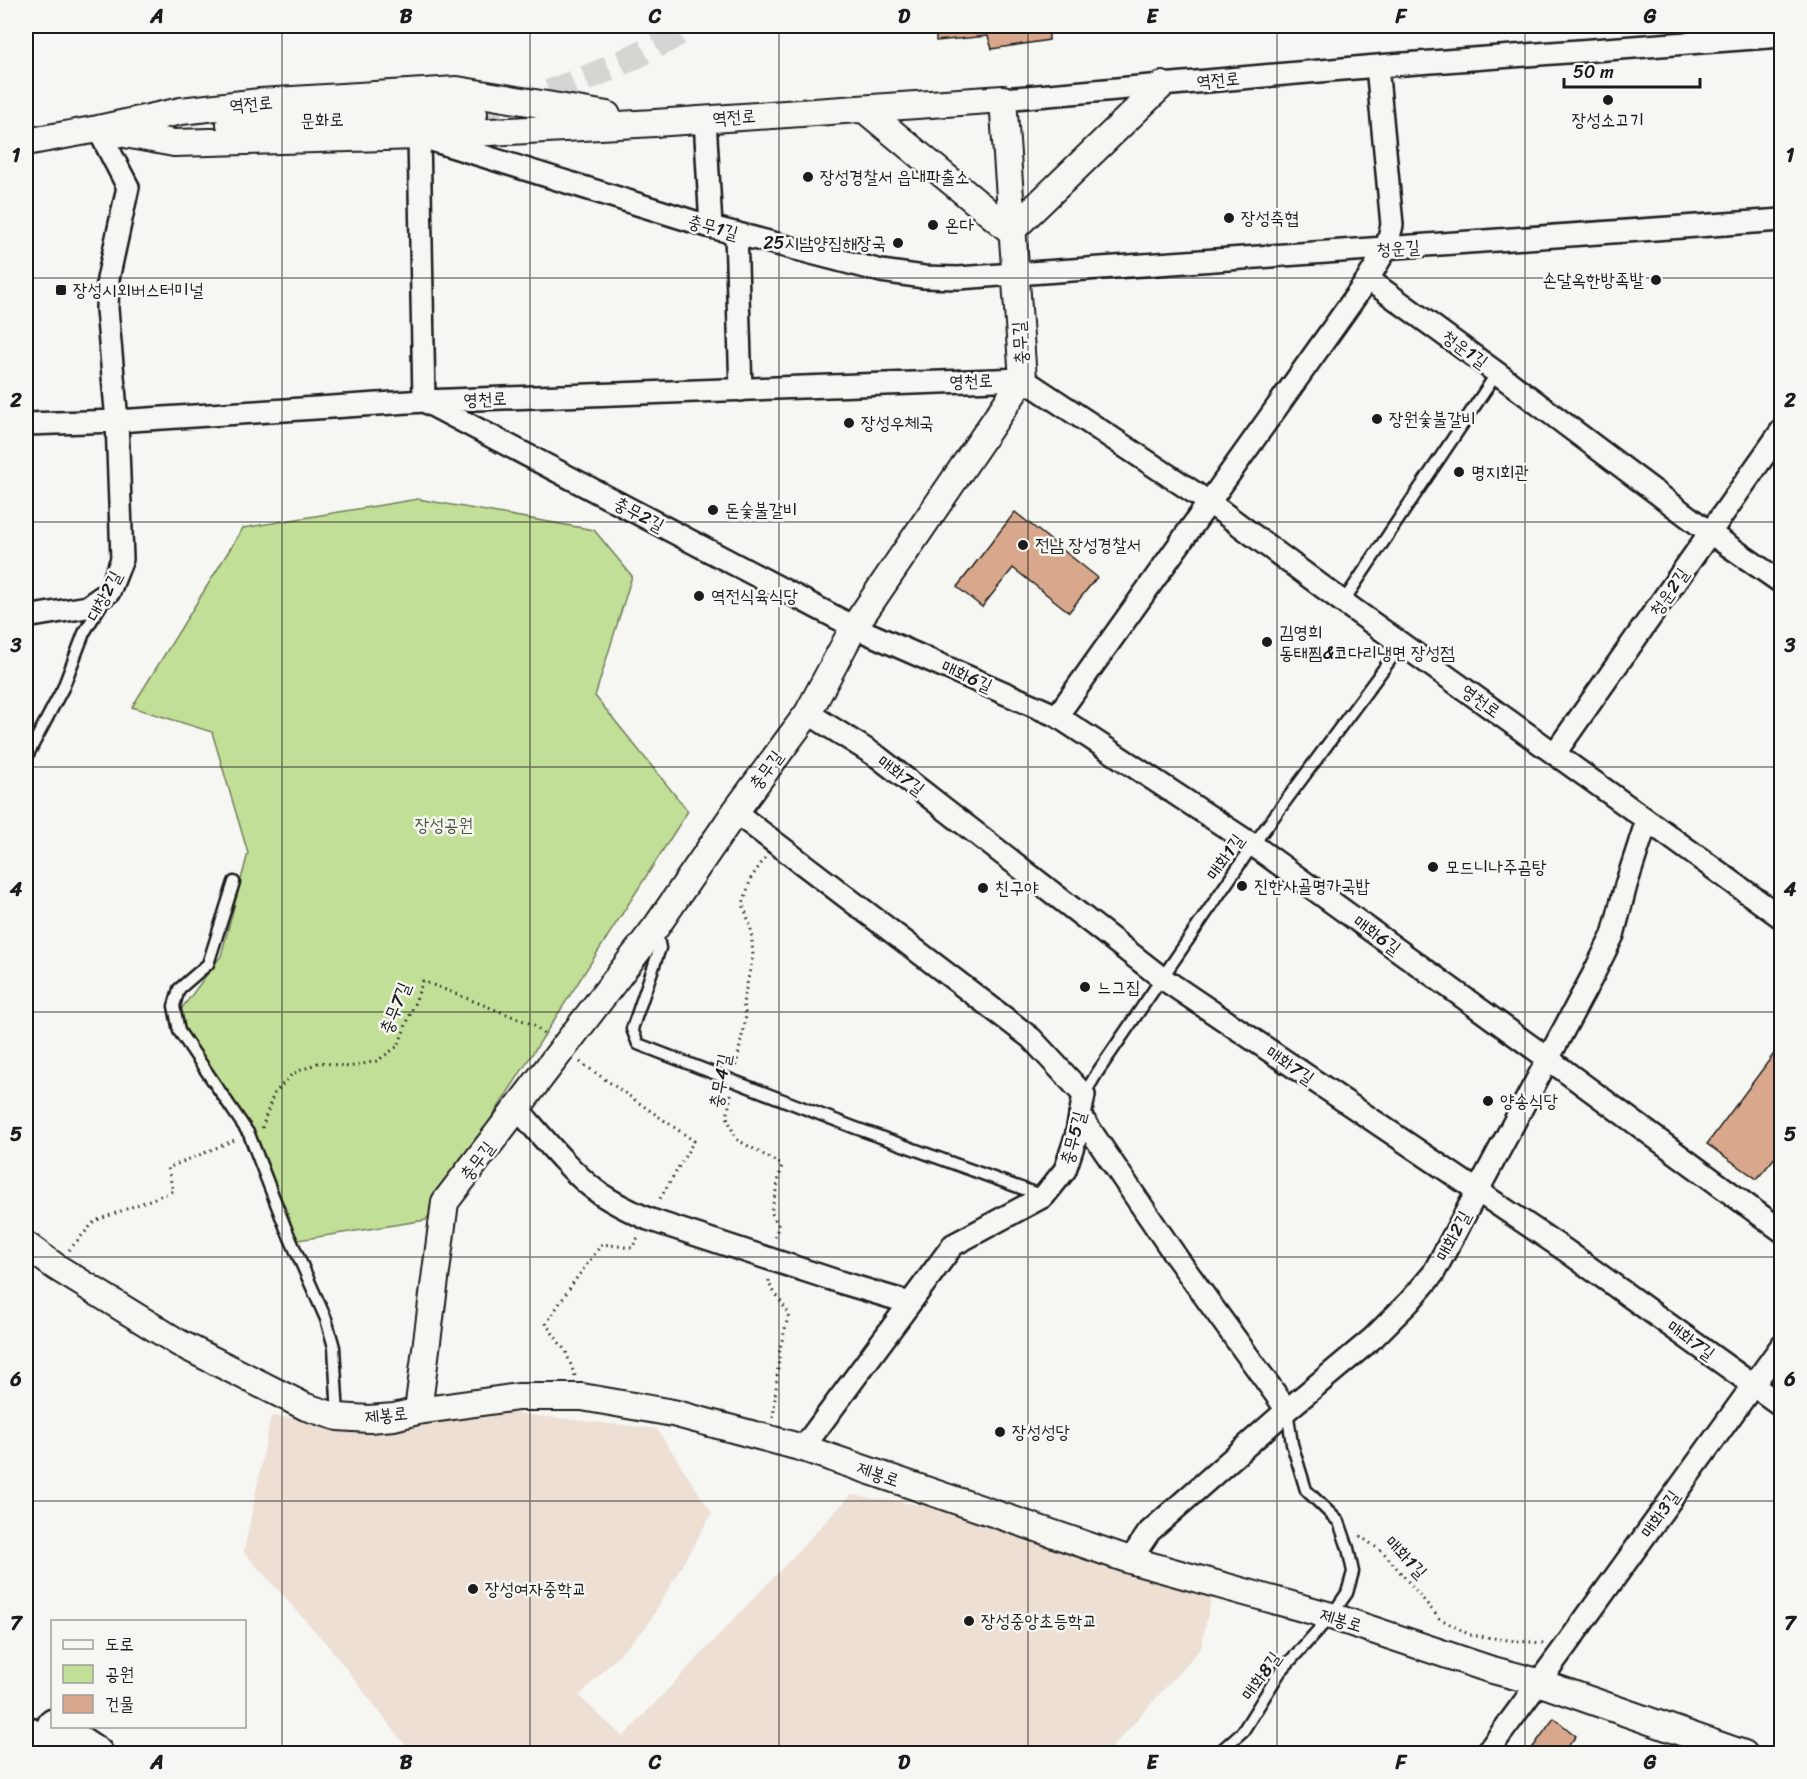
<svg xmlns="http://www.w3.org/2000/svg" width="1807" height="1779" viewBox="0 0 1807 1779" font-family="Sriracha,'Poor Story',sans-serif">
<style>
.built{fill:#eddfd3}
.green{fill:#c2df97;stroke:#6f7e5a;stroke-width:1.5}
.building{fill:#d9a88c;stroke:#1c1c1c;stroke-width:1.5}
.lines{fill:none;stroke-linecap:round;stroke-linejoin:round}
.tertiary-tunnel{stroke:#d5d5d2;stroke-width:26;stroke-dasharray:26 13;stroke-linecap:butt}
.service-casing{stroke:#1c1c1c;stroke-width:15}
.minor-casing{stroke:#1c1c1c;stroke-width:26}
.tertiary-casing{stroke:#1c1c1c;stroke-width:30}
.motorway-casing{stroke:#1c1c1c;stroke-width:38}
.path{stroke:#1c1c1c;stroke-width:3;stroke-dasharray:1.5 4.5;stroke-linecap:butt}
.service{stroke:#f6f6f2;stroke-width:10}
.minor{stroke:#f6f6f2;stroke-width:21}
.tertiary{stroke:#f6f6f2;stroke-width:26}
.motorway{stroke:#f6f6f2;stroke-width:33}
.grid{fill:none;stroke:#1c1c1c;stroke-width:1.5;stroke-opacity:0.55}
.poi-dot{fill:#1c1c1c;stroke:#f6f6f2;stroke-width:2}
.labels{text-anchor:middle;stroke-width:5;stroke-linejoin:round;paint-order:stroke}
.street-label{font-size:18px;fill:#1c1c1c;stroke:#f6f6f2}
.poi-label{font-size:18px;fill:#1c1c1c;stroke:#f6f6f2;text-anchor:start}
.park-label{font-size:18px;fill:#4e5641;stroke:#f6f6f2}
.neatline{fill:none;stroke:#1c1c1c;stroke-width:2}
.grid-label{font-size:20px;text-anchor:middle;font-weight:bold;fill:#1c1c1c}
</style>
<rect width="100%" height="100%" fill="#f6f6f2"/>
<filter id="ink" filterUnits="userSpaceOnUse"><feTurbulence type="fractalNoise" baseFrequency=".0167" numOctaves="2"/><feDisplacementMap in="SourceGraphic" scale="12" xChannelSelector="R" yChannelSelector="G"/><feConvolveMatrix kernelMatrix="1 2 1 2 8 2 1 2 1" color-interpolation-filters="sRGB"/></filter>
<g filter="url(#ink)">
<!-- built -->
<path class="built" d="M 503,1412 L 657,1429 L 712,1513 L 647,1626 L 579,1696 L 623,1737 L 851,1495 L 956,1510 L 1212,1594 L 1201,1648 L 1107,1753 L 412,1754 L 331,1649 L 244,1552 L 271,1416 L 351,1424 L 379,1429 Z"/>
<!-- green -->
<path class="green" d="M 418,499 L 594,530 L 632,576 L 595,696 L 688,811 L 426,1220 L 292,1241 L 249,1134 L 176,1016 L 221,956 L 248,853 L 212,732 L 132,707 L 243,528 Z"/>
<!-- building -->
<path class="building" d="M 936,26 L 1074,26 L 1075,28 L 1049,31 L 1049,40 L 992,49 L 988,36 L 936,41 Z
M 1015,512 L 1097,577 L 1069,612 L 1013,568 L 982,607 L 957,587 Z
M 1782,1043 L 1782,1149 L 1757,1179 L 1707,1144 Z
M 1554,1718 L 1576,1736 L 1562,1754 L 1528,1754 Z"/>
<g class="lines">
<!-- tertiary-tunnel -->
<path class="tertiary-tunnel" d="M 474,114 C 495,109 516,104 536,97 C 589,79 643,55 690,26"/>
<defs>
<path id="service" d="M 1343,602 L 1497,373
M 26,758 L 63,688 L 84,633 L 103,602
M 234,882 L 208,964 L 179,989 L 174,1006 L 179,1031 L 249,1134 L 286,1229 L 326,1319 L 334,1347 L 338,1416
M 656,929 L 660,948 L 632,1029 L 638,1044 L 853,1127 L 1043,1196
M 1084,1095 L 1097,1073 L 1253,845 L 1402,644
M 1217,1754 L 1243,1731 L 1280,1672 L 1331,1616 L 1347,1593 L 1353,1572 L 1348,1548 L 1339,1522 L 1306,1490 L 1292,1444 L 1287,1410"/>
<path id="minor" d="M 1003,99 L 1377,66 L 1782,36
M 705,119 L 711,227
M 1782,220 L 1015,274 L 958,278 L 924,277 L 881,271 L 711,227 L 419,136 L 424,401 L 854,627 L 1057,716 L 1253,845 L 1547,1058 L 1782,1231
M 736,233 L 741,390
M 1368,279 L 1386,249 L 1392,225 L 1377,66
M 26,424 L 117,421 L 424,401 L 1023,379 L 1210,503 L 1343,602 L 1647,820 L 1782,918
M 26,617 L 87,607 L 109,592 L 122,559 L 117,421 L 107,309 L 108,279 L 128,187 L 98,129
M 808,713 L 878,757 L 1162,978 L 1565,1250 L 1782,1406
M 1057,716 L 1368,279 L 1497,373 L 1710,533 L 1782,583
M 1555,753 L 1782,430
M 735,812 L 1031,1038 L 1084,1095 L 1076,1137 L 1065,1170 L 1044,1196 L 953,1245 L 803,1448
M 517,1108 C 540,1134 568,1169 595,1190 C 611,1202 630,1211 648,1219 L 843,1283 L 910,1303
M 1080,1115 L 1177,1258 L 1287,1410
M 1130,1560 L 1149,1532 L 1287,1410 L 1373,1338 L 1410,1301 L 1433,1274 L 1593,975 L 1613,935 L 1626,885 L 1647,820
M 1486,1754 L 1567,1644 L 1782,1345"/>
<path id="tertiary" d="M 864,109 L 1011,231 L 1162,85
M 230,124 L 474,114
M 98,129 L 174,143 L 419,136 L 655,123 L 1003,99 L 1023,379 L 854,627 L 808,713 L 735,812 L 656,927 L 445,1202 L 418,1411
M 26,142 L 98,129 L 181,111 L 260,102 L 457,90 L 607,115
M 26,1245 L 56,1267 L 179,1343 L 306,1407 L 338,1417 L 369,1419 L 394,1417 L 418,1411 L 518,1397 L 582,1397 L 673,1413 L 803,1448 L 1130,1560 L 1331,1616 L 1489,1669 L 1538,1682 L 1744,1754"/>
<path id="motorway" d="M 54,1726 L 96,1754
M 26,1733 L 58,1754"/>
</defs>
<!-- service casing -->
<use href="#service" class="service-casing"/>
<!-- minor casing -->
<use href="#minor" class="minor-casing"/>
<!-- tertiary casing -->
<use href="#tertiary" class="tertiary-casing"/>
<!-- motorway casing -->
<use href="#motorway" class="motorway-casing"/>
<!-- path -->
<path class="path" d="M 580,1062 L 694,1141 L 658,1202
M 736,1066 L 746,1016 L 743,1003 L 753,956 L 751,928 L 743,904 L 751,878 L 765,858
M 731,1094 L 727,1117 L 736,1139 L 782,1165 L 771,1212 L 778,1225 L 775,1241
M 262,1128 L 273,1095 L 292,1074 L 320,1062 L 349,1067 L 377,1061 L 398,1046 L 423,981 L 534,1025 L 546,1036
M 69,1250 L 95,1221 L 173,1191 L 168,1168 L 237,1139
M 769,1280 L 769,1284 L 789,1314 L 780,1348 L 773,1419
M 575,1376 L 566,1352 L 546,1324 L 573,1283 L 602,1244 L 632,1248 L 638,1237
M 1360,1536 L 1384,1553 L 1439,1618 L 1470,1635 L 1516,1641 L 1544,1643"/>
<!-- service -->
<use href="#service" class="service"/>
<!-- minor -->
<use href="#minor" class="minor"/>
<!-- tertiary -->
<use href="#tertiary" class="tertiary"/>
<!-- motorway -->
<use href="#motorway" class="motorway"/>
</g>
</g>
<!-- grid -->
<path class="grid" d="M 282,26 L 282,1754M 530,26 L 530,1754M 779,26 L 779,1754M 1028,26 L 1028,1754M 1277,26 L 1277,1754M 1525,26 L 1525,1754M 26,278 L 1782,278M 26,522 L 1782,522M 26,767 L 1782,767M 26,1012 L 1782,1012M 26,1257 L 1782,1257M 26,1501 L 1782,1501"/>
<!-- markers -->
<g class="poi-dot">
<circle cx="1608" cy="100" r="6"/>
<circle cx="808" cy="177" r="6"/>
<circle cx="1229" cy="218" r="6"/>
<circle cx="933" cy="225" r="6"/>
<circle cx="898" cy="243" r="6"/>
<circle cx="1656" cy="280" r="6"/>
<rect x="55" y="284" width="12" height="12" rx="3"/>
<circle cx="1377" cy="419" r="6"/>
<circle cx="849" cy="423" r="6"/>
<circle cx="1459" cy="472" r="6"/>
<circle cx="713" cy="510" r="6"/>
<circle cx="1023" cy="545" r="6"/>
<circle cx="699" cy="596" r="6"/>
<circle cx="1267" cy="642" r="6"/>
<circle cx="1433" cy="867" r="6"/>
<circle cx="1242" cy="886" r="6"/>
<circle cx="983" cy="888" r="6"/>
<circle cx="1085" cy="987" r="6"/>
<circle cx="1488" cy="1101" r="6"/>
<circle cx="1000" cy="1432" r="6"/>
<circle cx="473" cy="1589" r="6"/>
<circle cx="969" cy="1621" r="6"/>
</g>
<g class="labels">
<!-- street labels -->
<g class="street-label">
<text transform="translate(1218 80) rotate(-5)" y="6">역전로</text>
<text transform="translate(251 104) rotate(-5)" y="6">역전로</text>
<text transform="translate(734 117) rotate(-4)" y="6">역전로</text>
<text transform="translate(322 120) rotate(-2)" y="6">문화로</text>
<text transform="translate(713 227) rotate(15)" y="6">충무1길</text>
<text transform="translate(1398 248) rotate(-4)" y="6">청운길</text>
<text transform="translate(1020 343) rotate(-94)" y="6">충무길</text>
<text transform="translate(1465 349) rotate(36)" y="6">청운1길</text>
<text transform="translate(971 381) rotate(-2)" y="6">영천로</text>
<text transform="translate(485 399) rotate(-2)" y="6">영천로</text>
<text transform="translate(639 514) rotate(28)" y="6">충무2길</text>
<text transform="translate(1669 592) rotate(-55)" y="6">청운2길</text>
<text transform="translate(104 596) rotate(-62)" y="6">대창2길</text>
<text transform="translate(967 676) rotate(24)" y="6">매화6길</text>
<text transform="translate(1481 701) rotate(36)" y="6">영천로</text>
<text transform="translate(766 770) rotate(-54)" y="6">충무길</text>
<text transform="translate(901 775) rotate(37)" y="6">매화7길</text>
<text transform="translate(1225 857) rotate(-55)" y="6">매화1길</text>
<text transform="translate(1377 935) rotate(36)" y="6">매화6길</text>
<text transform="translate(395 1008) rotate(-68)" y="6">충무7길</text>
<text transform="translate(1290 1065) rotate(34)" y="6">매화7길</text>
<text transform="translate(720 1081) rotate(-80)" y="6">충무4길</text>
<text transform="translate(1073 1138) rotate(-75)" y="6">충무5길</text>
<text transform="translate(477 1161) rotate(-53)" y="6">충무길</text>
<text transform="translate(1453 1236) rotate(-62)" y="6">매화2길</text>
<text transform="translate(1691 1340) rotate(36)" y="6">매화7길</text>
<text transform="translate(386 1415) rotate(-6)" y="6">제봉로</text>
<text transform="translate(878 1474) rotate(19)" y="6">제봉로</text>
<text transform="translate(1660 1514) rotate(-55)" y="6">매화3길</text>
<text transform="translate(1406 1557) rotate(46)" y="6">매화1길</text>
<text transform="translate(1341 1620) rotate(17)" y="6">제봉로</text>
<text transform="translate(1261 1676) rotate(-55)" y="6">매화8길</text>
</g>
<!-- poi labels -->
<g class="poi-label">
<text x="1608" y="126" text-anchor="middle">장성소고기</text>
<text x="820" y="183">장성경찰서 읍내파출소</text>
<text x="1241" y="224">장성축협</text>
<text x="945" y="231">온다</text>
<text x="886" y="249" text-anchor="end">25시남양집해장국</text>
<text x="1644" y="286" text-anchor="end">손달옥한방족발</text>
<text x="73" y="296">장성시외버스터미널</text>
<text x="1389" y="425">장원숯불갈비</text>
<text x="861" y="429">장성우체국</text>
<text x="1471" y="478">명지회관</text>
<text x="725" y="516">돈숯불갈비</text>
<text x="1035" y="551">전남 장성경찰서</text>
<text x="711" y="602">역전식육식당</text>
<text x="1279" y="638">김영희<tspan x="1279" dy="21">동태찜&amp;코다리냉면 장성점</tspan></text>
<text x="1445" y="873">모드니나주곰탕</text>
<text x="1254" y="892">진한사골명가국밥</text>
<text x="995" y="894">친구야</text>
<text x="1097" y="993">느그집</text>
<text x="1500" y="1107">양송식당</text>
<text x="1012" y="1438">장성성당</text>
<text x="485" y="1595">장성여자중학교</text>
<text x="981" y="1627">장성중앙초등학교</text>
</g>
<!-- park labels -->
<g class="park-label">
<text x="444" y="831">장성공원</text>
</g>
</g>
<!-- margin -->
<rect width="1807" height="1779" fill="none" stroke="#f6f6f2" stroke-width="66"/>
<!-- legend -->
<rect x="51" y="1620" width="195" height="108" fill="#f6f6f2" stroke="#9f9f9c" stroke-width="1.5"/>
<rect x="63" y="1640" width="30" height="9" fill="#f6f6f2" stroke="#9f9f9c" stroke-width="1.5"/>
<text x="105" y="1650" font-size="18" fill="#1c1c1c">도로</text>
<rect x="63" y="1665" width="30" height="18" fill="#c2df97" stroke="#9f9f9c" stroke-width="1.5"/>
<text x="105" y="1680" font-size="18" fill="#1c1c1c">공원</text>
<rect x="63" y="1695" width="30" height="18" fill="#d9a88c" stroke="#9f9f9c" stroke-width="1.5"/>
<text x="105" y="1710" font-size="18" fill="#1c1c1c">건물</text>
<!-- scale -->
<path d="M1564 78v9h136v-9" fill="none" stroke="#1c1c1c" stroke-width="3"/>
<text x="1573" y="78" font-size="18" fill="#1c1c1c" stroke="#f6f6f2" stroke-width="4.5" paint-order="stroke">50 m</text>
<rect x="33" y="33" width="1741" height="1713" class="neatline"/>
<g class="grid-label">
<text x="157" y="23">A</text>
<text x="406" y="23">B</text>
<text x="655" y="23">C</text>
<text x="904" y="23">D</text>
<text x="1152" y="23">E</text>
<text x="1401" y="23">F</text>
<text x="1650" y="23">G</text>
<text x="16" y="162">1</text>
<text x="1790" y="162">1</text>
<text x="16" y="407">2</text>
<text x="1790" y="407">2</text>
<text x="16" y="652">3</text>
<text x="1790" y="652">3</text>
<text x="16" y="896">4</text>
<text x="1790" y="896">4</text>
<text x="16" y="1141">5</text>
<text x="1790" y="1141">5</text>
<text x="16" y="1386">6</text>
<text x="1790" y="1386">6</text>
<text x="16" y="1630">7</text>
<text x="1790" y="1630">7</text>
<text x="157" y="1769">A</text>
<text x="406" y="1769">B</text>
<text x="655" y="1769">C</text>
<text x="904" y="1769">D</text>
<text x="1152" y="1769">E</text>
<text x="1401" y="1769">F</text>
<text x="1650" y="1769">G</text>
</g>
</svg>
